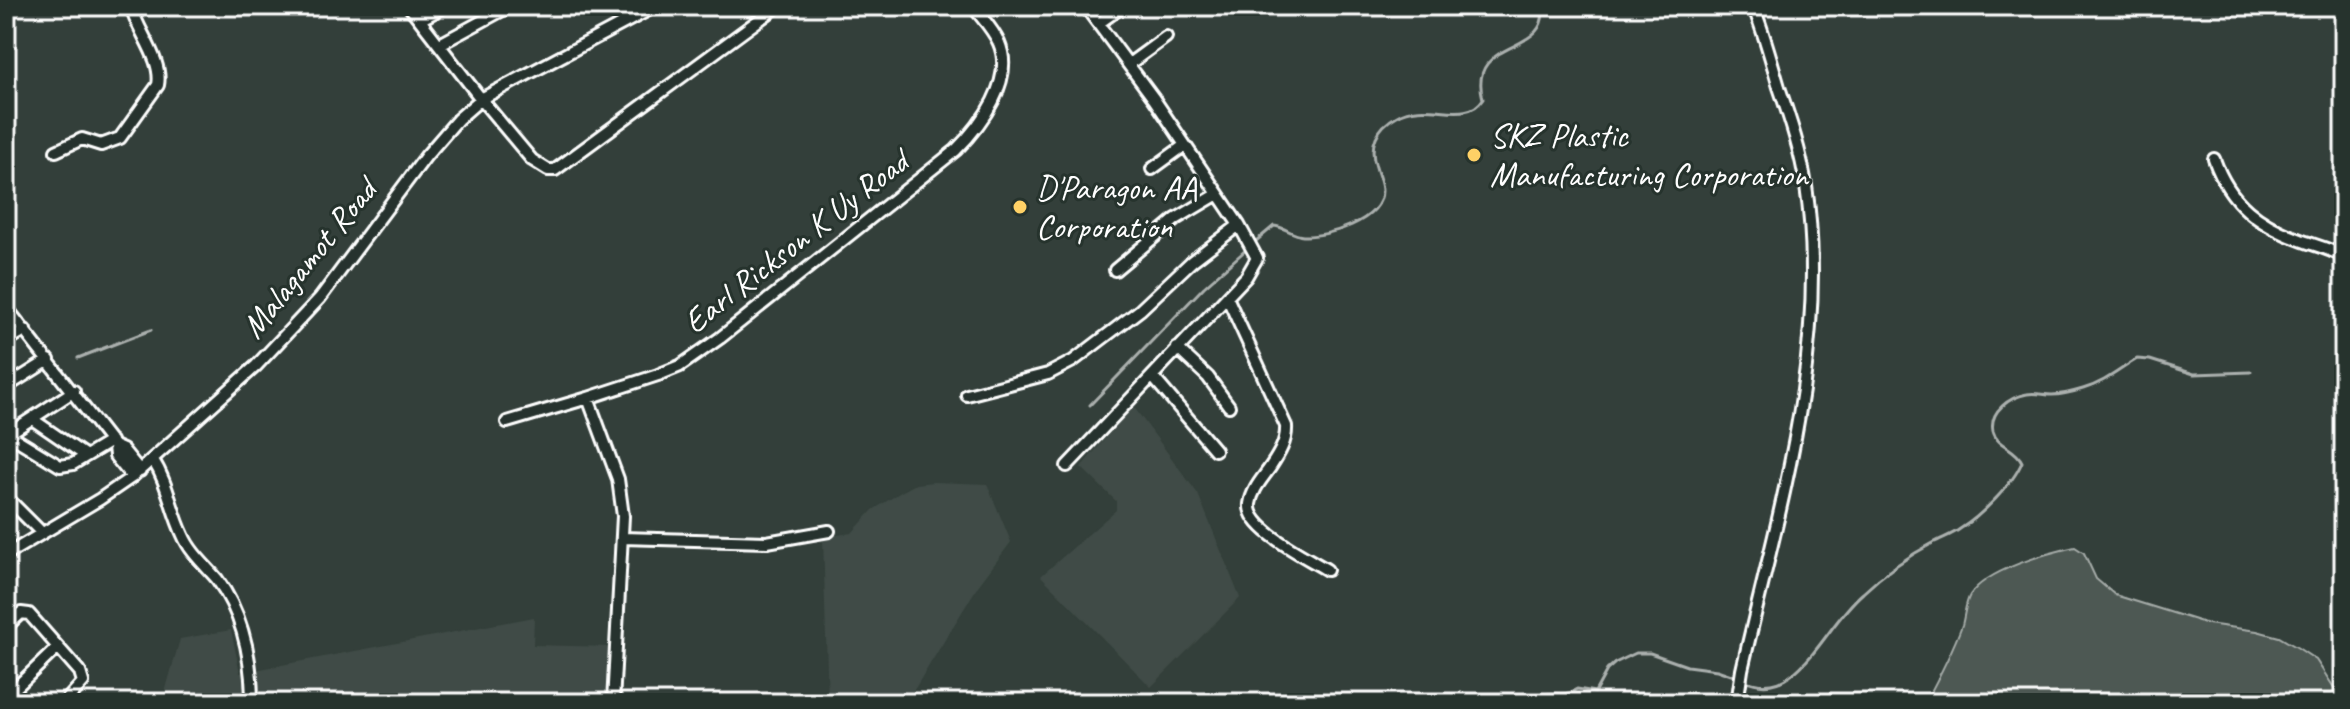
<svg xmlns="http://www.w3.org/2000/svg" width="2350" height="709" viewBox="0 0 2350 709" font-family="Caveat,sans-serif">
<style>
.built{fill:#404c47}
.green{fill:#4d5853;stroke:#a6aca9;stroke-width:2}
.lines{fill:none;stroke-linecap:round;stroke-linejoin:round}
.stream{stroke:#abb0ae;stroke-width:3}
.minor-casing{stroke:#fff;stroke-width:16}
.minor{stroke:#26332d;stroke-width:10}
.poi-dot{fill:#ffd166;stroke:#26332d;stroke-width:3}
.labels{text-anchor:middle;stroke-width:6;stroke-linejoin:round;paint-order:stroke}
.poi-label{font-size:34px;fill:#fff;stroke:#26332d;text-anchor:start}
.street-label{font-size:34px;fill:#fff;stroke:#26332d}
</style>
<rect width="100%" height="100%" fill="#333f3a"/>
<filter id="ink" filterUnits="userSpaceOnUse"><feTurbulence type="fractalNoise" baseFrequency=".0125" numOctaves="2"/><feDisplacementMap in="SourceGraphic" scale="16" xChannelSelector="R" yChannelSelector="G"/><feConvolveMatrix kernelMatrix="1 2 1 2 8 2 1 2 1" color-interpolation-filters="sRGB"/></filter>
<g filter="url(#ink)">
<!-- built -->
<path class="built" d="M 1133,406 L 1198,494 L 1240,598 L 1151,687 L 1041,576 L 1116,510 L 1116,501 L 1081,467 Z
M 933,482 L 987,484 L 1011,542 L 978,586 L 906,703 L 828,703 L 823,537 L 852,533 L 873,510 L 901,492 L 916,484 Z
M 534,617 L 533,645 L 610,647 L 606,703 L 162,703 L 180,639 L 231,630 L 240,673 Z"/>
<!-- green -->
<path class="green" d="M 2075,547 L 2084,553 L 2096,579 L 2115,595 L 2208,624 L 2257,631 L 2279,637 L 2298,648 L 2316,660 L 2344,703 L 1925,703 C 1939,677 1952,652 1962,625 C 1965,615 1965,603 1970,595 C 1986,570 2047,553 2075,547 Z"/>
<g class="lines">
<!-- stream -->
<path class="stream" d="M 1256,241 L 1274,226 C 1285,227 1292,235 1303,236 C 1327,237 1382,221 1382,191 C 1382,183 1378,175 1376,167 C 1368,145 1377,127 1397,116 C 1427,98 1466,126 1483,99 C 1466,36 1551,57 1542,6
M 78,358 L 151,330
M 1090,405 L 1204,287 L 1248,248
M 1744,680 C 1760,687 1776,686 1790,676 C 1820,653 1835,617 1863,593 C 1883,574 1908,556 1933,543 C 1942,538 1952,535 1960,529 C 1981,516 2013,484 2022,462 C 2015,447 1997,447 1993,431 C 1989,411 2010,397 2027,394 C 2035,392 2044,395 2052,395 C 2062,395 2073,392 2083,389 C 2104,383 2119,370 2137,359 L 2150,360 L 2194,374 L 2251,372
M 1533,703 C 1549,685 1559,701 1577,689 L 1595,692 L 1607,670 L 1615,663 L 1636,653 L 1650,653 L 1687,666 L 1717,670 L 1737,677"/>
<defs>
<path id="minor" d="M 409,6 L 481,99 L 532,160 L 548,170 L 555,170 L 778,6
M 1033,8 L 1037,6
M 421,19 L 446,6
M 1099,23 L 1123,6
M 440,44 L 510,6
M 1129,64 L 1166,37
M 56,151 L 82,139 L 101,145 L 120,138 L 158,85 C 163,60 137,31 131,6
M 2214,159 C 2230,204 2259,225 2303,241 C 2317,246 2331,249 2344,257
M 1152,169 L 1185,145
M 1115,270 L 1176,219 L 1218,194
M 1227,297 L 1286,426 C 1287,441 1279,454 1271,466 C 1263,478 1252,489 1250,504 C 1247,529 1308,558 1327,570
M 6,307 L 114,446 L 123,450 L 140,471
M 6,341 L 25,330
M 1177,348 L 1208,377 L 1229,406
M 1152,376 L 1215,450
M 6,387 L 49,360
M 967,395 L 1048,374 L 1073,361 L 1140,310 L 1192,261 L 1239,225
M 588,398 L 618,479 L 623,516 L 613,703
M 32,419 L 86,456
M 507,422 L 588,398 L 658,375 L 680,366 L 720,338 L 956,150 C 981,125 1015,80 999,43 C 993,29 981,17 973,6
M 6,433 L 60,466 L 73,464 L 111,441
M 8,434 L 74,391
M 114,446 L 115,456 L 132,477
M 153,460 C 168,483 171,510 183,535 C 190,552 205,565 217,579 C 242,613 251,655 252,697
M 1067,466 L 1246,277 L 1257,258 L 1239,225 L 1154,99 L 1085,6
M 6,497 L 42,533
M 622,538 L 767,542 L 829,531
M 6,555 L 100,499 L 132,477 L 256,366 L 320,298 L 426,156 L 458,119 L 481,99 L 656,6
M 6,627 L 21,613 L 29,614 L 80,672 L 83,682 L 64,703
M 6,697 L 58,647
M 1737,703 L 1742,670 C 1778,512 1830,349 1806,186 C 1801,152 1790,119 1779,87 C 1771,60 1764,32 1753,6"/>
</defs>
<!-- minor casing -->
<use href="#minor" class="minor-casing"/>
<!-- minor -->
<use href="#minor" class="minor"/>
</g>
</g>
<!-- markers -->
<g class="poi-dot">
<circle cx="1474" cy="155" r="8"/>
<circle cx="1020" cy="207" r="8"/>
</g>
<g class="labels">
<!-- poi labels -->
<g class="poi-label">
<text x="1490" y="147">SKZ Plastic<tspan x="1490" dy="39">Manufacturing Corporation</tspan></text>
<text x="1036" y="199">D'Paragon AA<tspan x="1036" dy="39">Corporation</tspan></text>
</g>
<!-- street labels -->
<g class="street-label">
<text transform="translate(795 241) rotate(-38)" y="12">Earl Rickson K Uy Road</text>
<text transform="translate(308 258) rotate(-51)" y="12">Malagamot Road</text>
</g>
</g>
<!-- margin -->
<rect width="2350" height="709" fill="none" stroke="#26332d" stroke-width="32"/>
<rect x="16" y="16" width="2318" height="677" fill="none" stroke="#fff" stroke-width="3" filter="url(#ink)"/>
</svg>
